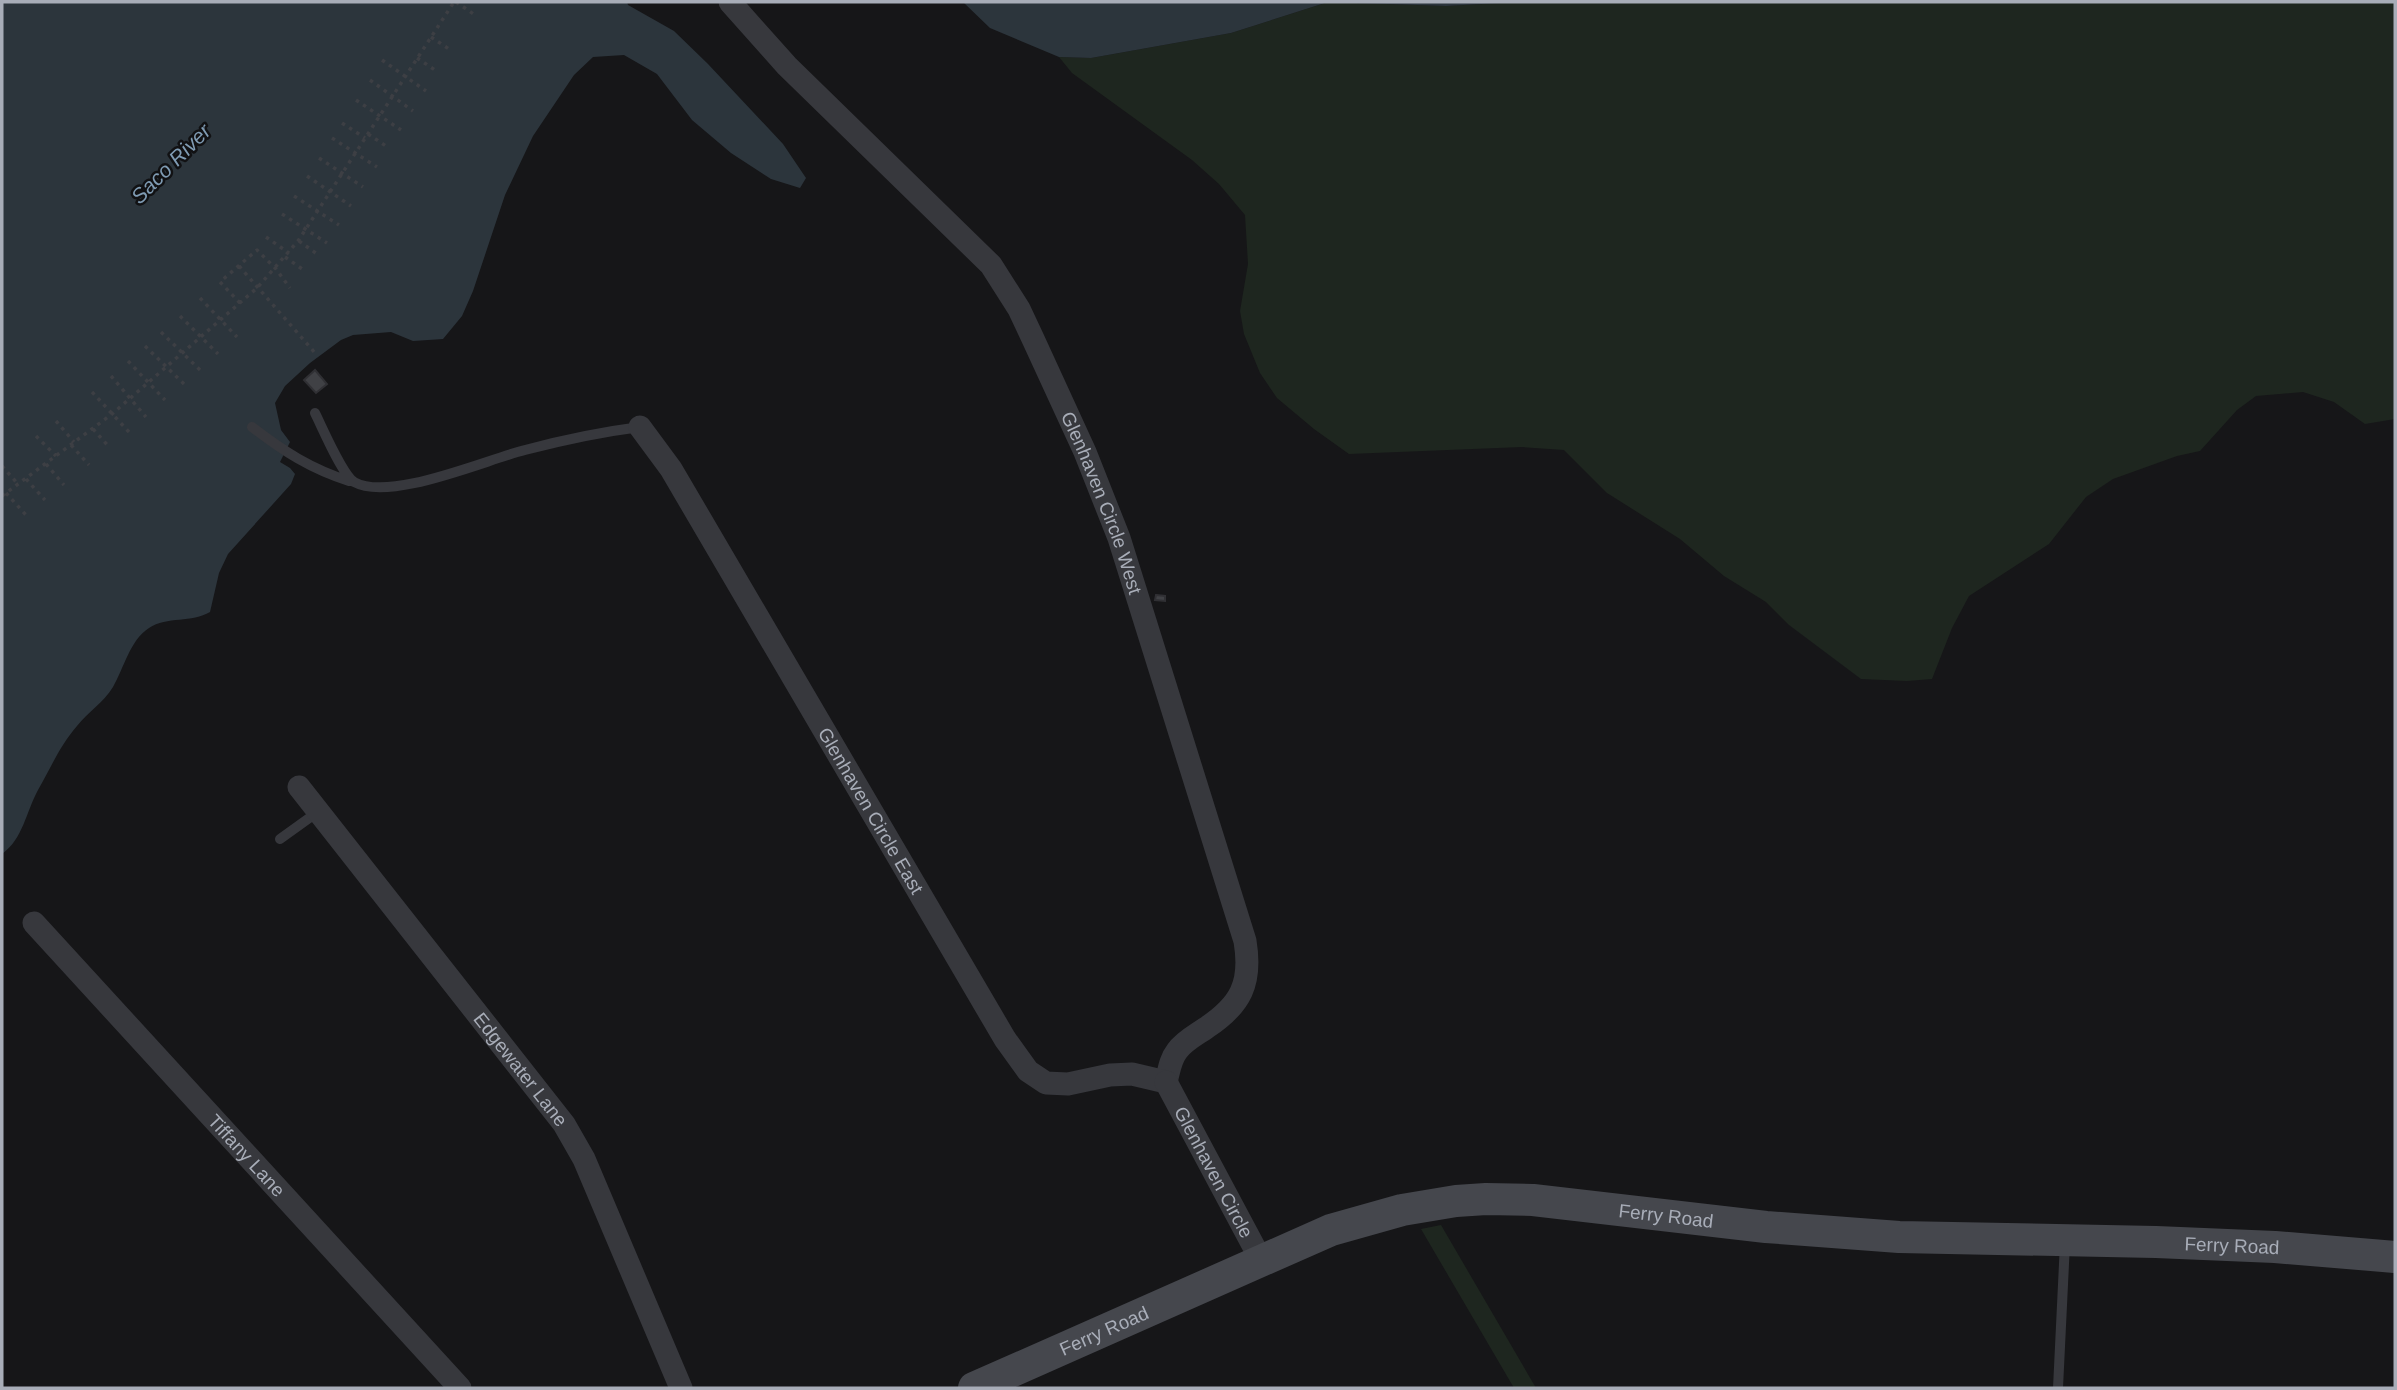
<svg xmlns="http://www.w3.org/2000/svg" width="2397" height="1390" viewBox="0 0 2397 1390" font-family="Arial,sans-serif">
<style>
.green{fill:#1e261f}
.water{fill:#2c353c}
.building{fill:#404145;stroke:#303034;stroke-width:2}
.lines{fill:none;stroke-linecap:round;stroke-linejoin:round}
.path{stroke:#3d3f44;stroke-width:3.5;stroke-dasharray:3.5 5;stroke-linecap:butt}
.service{stroke:#37383d;stroke-width:10}
.minor{stroke:#37383d;stroke-width:23}
.secondary{stroke:#45474d;stroke-width:32}
.labels{text-anchor:middle;stroke-width:5;stroke-linejoin:round;paint-order:stroke}
.street-label{font-size:19px;fill:#a8adb8;stroke:#111113}
.water-label{font-size:21px;font-style:italic;fill:#7f9bb3;stroke:#111113}
</style>
<rect width="100%" height="100%" fill="#161618"/>
<!-- green -->
<path class="green" d="M 1328,2 L 1446,6 L 1518,2 L 2395,2 L 2395,419 L 2365,424 L 2334,402 L 2303,392 L 2256,396 L 2237,410 L 2200,451 L 2177,456 L 2113,479 L 2086,497 L 2049,544 L 1969,596 L 1952,628 L 1932,679 L 1907,681 L 1861,679 L 1789,625 L 1766,602 L 1724,576 L 1680,539 L 1607,493 L 1564,450 L 1522,447 L 1349,454 L 1314,429 L 1277,398 L 1260,373 L 1244,334 L 1240,311 L 1248,264 L 1245,215 L 1219,184 L 1192,160 L 1072,73 L 1059,57 L 1091,58 L 1231,33 Z
M 1441,1225 L 1536,1388 L 1514,1388 L 1421,1229 Z"/>
<!-- water -->
<path class="water" d="M 2,2 L 627,2 L 628,5 L 674,31 L 708,64 L 783,144 L 806,178 L 800,188 L 771,179 L 731,153 L 692,120 L 657,74 L 624,55 L 593,57 L 574,75 L 533,136 L 505,195 L 473,291 L 462,316 L 443,339 L 413,341 L 391,332 L 353,335 L 341,340 L 310,363 L 285,386 L 275,403 L 281,430 L 290,442 L 280,462 L 290,468 L 295,474 L 291,484 L 228,554 L 219,573 L 210,612 C 192,623 167,616 149,628 C 130,640 124,668 113,687 C 103,703 88,712 77,726 C 61,744 50,769 38,790 C 26,812 23,839 2,854 Z
M 963,2 L 1518,2 L 1446,6 L 1328,2 L 1231,33 L 1091,58 L 1059,57 L 990,28 Z"/>
<!-- building -->
<path class="building" d="M 315,370 L 327,384 L 316,393 L 304,380 Z
M 1156,595 L 1165,596 L 1165,601 L 1155,600 Z"/>
<g class="lines">
<!-- path -->
<path class="path" d="M 456,2 L 475,15
M 431,37 L 452,51
M 417,58 L 438,72
M 382,60 L 426,91
M 370,80 L 413,111
M 356,100 L 401,130
M 342,123 L 365,138
M 368,134 L 389,148
M 332,138 L 377,167
M 319,158 L 363,187
M 307,176 L 351,206
M 294,196 L 339,225
M 282,214 L 327,243
M 266,237 L 289,253
M 299,241 L 317,254
M 285,257 L 305,271
M 239,266 L 316,354
M 200,298 L 237,337
M 240,303 L 220,282 L 257,250 L 276,269 L 290,288
M 180,316 L 218,354
M 161,332 L 200,370
M 145,346 L 184,384
M 128,361 L 165,400
M 111,376 L 146,417
M 92,392 L 129,432
M 56,421 L 74,442
M 93,429 L 110,448
M 36,436 L 56,456
M 71,445 L 89,465
M 46,464 L 64,485
M 2,466 L 18,484
M 26,479 L 45,500
M 6,493 L 26,515
M 2,496 L 112,414 L 257,288 L 298,241 L 454,2"/>
<!-- service -->
<path class="service" d="M 315,413 C 323,429 342,474 354,482 C 390,502 485,460 525,450 C 563,440 601,432 640,427
M 252,427 C 283,451 311,469 349,481
M 280,839 L 319,811
M 2058,1388 L 2065,1243"/>
<!-- minor -->
<g class="minor">
<path id="s1" d="M 730,2 L 787,66 L 991,265 L 1019,309 L 1034,341 L 1085,452 L 1119,538 L 1245,941 C 1252,983 1241,1005 1206,1028 C 1196,1035 1184,1041 1177,1051 C 1170,1060 1169,1071 1166,1082"/>
<path id="s2" d="M 640,427 L 671,469 L 1005,1039 L 1028,1071 L 1046,1083 L 1068,1084 L 1110,1075 L 1132,1074 L 1166,1082"/>
<path id="s3" d="M 299,787 L 564,1124 L 584,1159 L 681,1388"/>
<path id="s4" d="M 34,923 L 460,1388"/>
<path id="s5" d="M 1166,1082 L 1261,1260"/>
</g>
<!-- secondary -->
<path class="secondary" id="s6" d="M 974,1388 L 1331,1230 L 1402,1210 L 1456,1201 L 1486,1199 L 1533,1200 L 1766,1227 L 1899,1237 L 2156,1242 L 2275,1247 L 2395,1257"/>
</g>
<g class="labels">
<!-- street labels -->
<g class="street-label">
<text dy="7" stroke="none"><textPath href="#s1" startOffset="634">Glenhaven Circle West</textPath></text>
<text dy="7" stroke="none"><textPath href="#s2" startOffset="448">Glenhaven Circle East</textPath></text>
<text dy="7" stroke="none"><textPath href="#s3" startOffset="359">Edgewater Lane</textPath></text>
<text dy="7" stroke="none"><textPath href="#s4" startOffset="315">Tiffany Lane</textPath></text>
<text dy="7" stroke="none"><textPath href="#s5" startOffset="102">Glenhaven Circle</textPath></text>
<text dy="7" stroke="none"><textPath href="#s6" startOffset="730">Ferry Road</textPath></text>
<text dy="7" stroke="none"><textPath href="#s6" startOffset="1297">Ferry Road</textPath></text>
<text dy="7" stroke="none"><textPath href="#s6" startOffset="142">Ferry Road</textPath></text>
</g>
<!-- water labels -->
<g class="water-label">
<text transform="translate(171 164) rotate(-45)" y="7">Saco River</text>
</g>
</g>
<!-- border -->
<rect width="2397" height="1390" fill="none" stroke="#a8adb8" stroke-width="7"/>
</svg>
